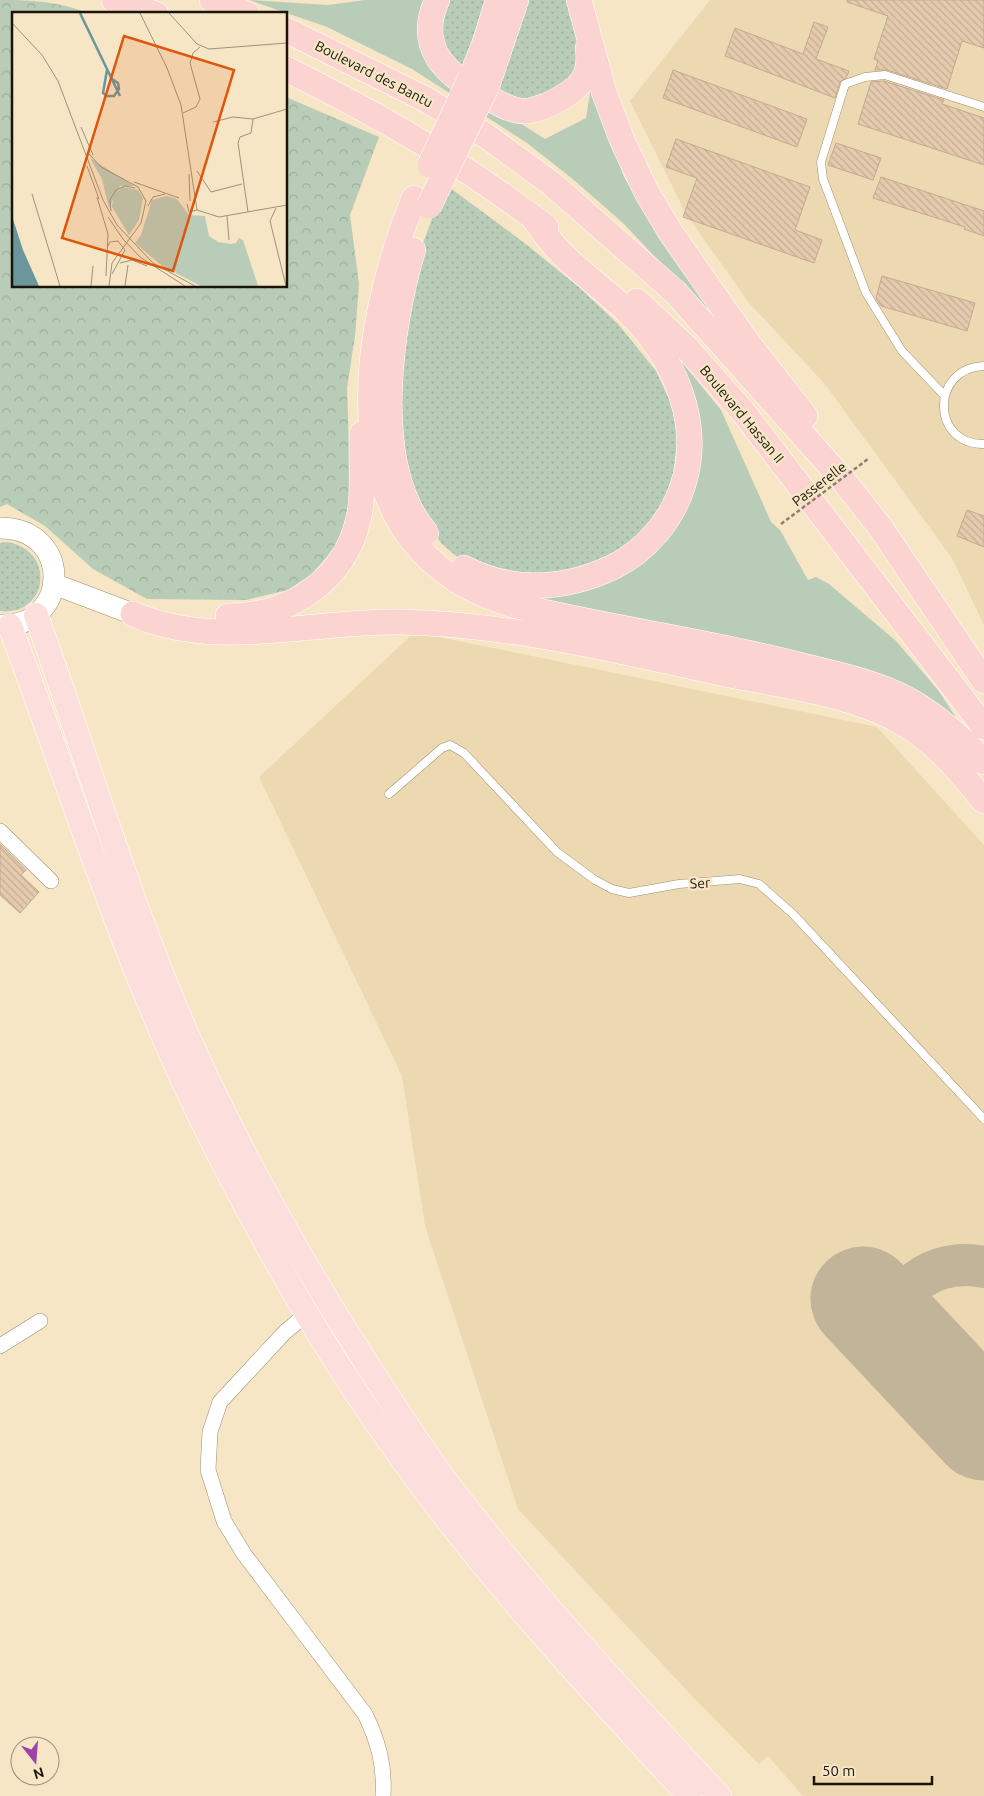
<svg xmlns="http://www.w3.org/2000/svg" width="984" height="1796" viewBox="0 0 984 1796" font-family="Ubuntu,sans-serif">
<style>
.built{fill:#ecd9b1}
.grass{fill:url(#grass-dots)}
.forest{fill:url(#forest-crowns)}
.garden{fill:#b8ccb8}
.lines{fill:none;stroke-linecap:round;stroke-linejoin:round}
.taxiway{stroke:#c2b498;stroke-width:42}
.runway{stroke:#c2b498;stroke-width:105}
.building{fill:url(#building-back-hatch);stroke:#c3aa8f}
.service-casing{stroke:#9d8e6f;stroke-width:9}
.minor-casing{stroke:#9d8e6f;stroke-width:16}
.secondary-casing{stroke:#9d8e6f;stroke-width:22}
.primary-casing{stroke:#fff;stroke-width:25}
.trunk-casing{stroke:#fff;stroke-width:26}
.service{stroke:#fff;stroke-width:8}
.minor{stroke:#fff;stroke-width:15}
.secondary{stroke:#fff;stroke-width:21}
.primary{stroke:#fcdfdd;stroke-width:24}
.trunk{stroke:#fbd4d2;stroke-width:25}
.trunk-bridge-casing{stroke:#fff;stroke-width:26;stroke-linecap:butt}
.path-bridge{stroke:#8c816a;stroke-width:2.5;stroke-dasharray:4 2.5;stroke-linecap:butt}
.trunk-bridge{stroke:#fbd4d2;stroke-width:25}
.labels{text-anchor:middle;stroke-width:5;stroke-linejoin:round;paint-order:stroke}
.street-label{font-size:14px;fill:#1b1509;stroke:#f6e6c5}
.inset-river{fill:none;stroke:#6a969c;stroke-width:2.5}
.inset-road{fill:none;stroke:#9e927a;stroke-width:1}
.view{fill:#de560c;fill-opacity:0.15;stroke:#de560c;stroke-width:2.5}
.inset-edge{fill:none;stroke:#1b1509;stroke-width:2.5}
</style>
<defs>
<pattern id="grass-dots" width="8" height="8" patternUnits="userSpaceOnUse" patternTransform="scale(1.25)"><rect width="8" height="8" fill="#b8ccb8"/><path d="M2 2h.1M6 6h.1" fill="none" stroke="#9eae9d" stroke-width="1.8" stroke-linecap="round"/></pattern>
<pattern id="forest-crowns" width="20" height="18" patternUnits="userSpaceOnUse" patternTransform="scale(1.25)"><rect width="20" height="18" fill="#b8ccb8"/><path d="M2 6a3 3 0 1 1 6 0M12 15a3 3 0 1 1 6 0" fill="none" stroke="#9eae9d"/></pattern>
<pattern id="building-back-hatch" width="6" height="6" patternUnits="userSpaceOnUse" patternTransform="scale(1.25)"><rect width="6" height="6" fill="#e5caae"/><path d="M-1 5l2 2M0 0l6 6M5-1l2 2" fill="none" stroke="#c4ad94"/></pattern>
</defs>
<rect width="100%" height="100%" fill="#f6e6c5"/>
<!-- built -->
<path class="built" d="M 710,0 L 984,0 L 984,625 L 952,558 L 824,383 L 750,304 L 686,214 L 630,101 Z
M 415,632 L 877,727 L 984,845 L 984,1796 L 803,1796 L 768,1756 L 759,1764 L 691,1695 L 518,1509 L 425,1226 L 402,1076 L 259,777 Z"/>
<!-- grass -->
<path class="grass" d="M 444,0 L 486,0 L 460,74 L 441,48 Z
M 526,0 L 569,0 L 582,50 L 581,72 L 534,102 L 493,96 Z
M 449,187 L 527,245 L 580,288 L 618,324 L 656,371 L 670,401 L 678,433 L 672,485 L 652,527 L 635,544 L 558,582 L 463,562 L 442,544 L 425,522 L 404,470 L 396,393 L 418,256 L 432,219 Z
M 7,542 C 57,550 48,617 0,611 L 0,543 Z"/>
<!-- forest -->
<path class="forest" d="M 0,0 C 36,0 58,2 92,14 L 14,14 L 14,286 L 286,286 L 286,97 L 379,137 L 350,215 L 359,284 L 355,336 L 347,388 L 350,476 L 348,514 L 336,546 L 312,574 L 288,590 L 246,600 L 147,599 L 93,569 L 45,526 L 7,504 L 0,507 Z"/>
<!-- garden -->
<path class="garden" d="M 249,0 L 328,5 L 365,0 L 428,0 L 422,35 L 520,123 L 545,139 L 586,118 L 591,87 L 624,177 L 661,238 L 728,334 L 623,223 L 574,180 L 527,143 L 412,69 L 327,27 Z
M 677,356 L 721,410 L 771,522 L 780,530 L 808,580 L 816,577 L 829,584 L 896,641 L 938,690 L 957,719 L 546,602 L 531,595 L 559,595 L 678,519 Z"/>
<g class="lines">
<!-- taxiway -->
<path class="taxiway" d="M 972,1415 C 953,1415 933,1411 917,1400 C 908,1393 901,1379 896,1368 C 871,1308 922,1254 984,1267"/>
<!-- runway -->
<path class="runway" d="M 863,1299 L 984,1428"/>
</g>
<!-- building -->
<path class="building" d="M 847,0 L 984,0 L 984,48 L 962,41 L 947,89 L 887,70 L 875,70 L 878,61 L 874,59 L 888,16 L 847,2 Z
M 814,22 L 828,27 L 816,59 L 849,71 L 846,78 L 840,82 L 835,98 L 725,56 L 735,28 L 803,54 Z
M 673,70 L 807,119 L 797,147 L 663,98 Z
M 884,81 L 944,100 L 942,104 L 984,118 L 984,165 L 858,124 L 871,82 Z
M 676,139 L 810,187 L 795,230 L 822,240 L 814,263 L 683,217 L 697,178 L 666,167 Z
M 836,143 L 881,158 L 873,180 L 828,165 Z
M 881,177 L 984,211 L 984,236 L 964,229 L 965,227 L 873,198 Z
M 882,276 L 975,303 L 967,331 L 881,306 L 876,298 Z
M 967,510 L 984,516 L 984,547 L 957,536 Z
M 0,844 L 26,870 L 21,875 L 39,892 L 20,913 L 0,895 Z"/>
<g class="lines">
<defs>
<path id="service" d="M 984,366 C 930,368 931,445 984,444
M 944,395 L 902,351 L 866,293 L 823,179 L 821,162 L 845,84 L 865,77 L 885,75 L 984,107
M 389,794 L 442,748 L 450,745 L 464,753 L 557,852 L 595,880 L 612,889 L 629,893 L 679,884 L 740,879 L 759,884 L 793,914 L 984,1119"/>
<path id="minor" d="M 0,831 L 51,881
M 308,1313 L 285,1332 L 220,1402 L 210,1432 L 208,1470 L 224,1521 L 244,1554 L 365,1714 C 378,1741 385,1765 383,1796
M 0,1346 L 40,1321"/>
<path id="secondary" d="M 0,528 C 74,528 70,629 0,625
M 54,584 L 133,614"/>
<path id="primary" d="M 36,615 C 87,756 128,901 189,1039 C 239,1151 299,1258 365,1361 C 393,1404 420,1447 451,1488 C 534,1596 626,1696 719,1796
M 10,626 C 71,789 122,956 198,1112 C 255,1229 324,1351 400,1456 C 487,1578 587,1686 689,1796"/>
<path id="trunk" d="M 114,0 L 156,14
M 212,0 L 247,14
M 437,0 C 416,47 445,75 486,96 C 496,102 509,110 521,111 C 541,112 581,92 587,71 C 589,64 589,56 588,48
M 579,0 L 604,92 L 622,140 L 646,191 L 671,233 L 747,342 L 805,416
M 286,30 L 425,99 L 488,137 L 552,184 L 675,292 L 843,480 L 880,527 L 984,681
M 286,69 C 381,116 462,163 546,227
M 471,77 L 485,43 L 498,0
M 487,86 L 516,0
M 414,198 C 357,339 327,551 513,605 C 608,628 705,641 800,665 C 835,674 872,681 905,698 C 935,714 961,737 984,762
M 413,250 C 390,326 369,467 426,533
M 637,301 L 686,347 L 744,413 L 984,727
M 464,568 C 512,593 565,590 613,567 C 646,551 672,520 683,485 C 703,423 674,357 629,313 C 605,289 575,270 553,244 C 546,236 539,226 533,217
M 133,614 C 218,651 312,620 401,622 C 511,624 618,651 725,674 C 784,686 850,693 903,723 C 936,742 960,772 984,801
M 228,616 C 296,616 353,574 361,504 C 363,481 361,457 362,434"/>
</defs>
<!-- service casing -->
<use href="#service" class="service-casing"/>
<!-- minor casing -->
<use href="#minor" class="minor-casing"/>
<!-- secondary casing -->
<use href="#secondary" class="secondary-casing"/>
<!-- primary casing -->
<use href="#primary" class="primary-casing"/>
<!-- trunk casing -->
<use href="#trunk" class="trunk-casing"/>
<!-- service -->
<use href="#service" class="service"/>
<!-- minor -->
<use href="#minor" class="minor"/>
<!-- secondary -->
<use href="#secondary" class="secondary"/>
<!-- primary -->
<use href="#primary" class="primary"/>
<!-- trunk -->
<use href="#trunk" class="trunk"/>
<defs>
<path id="trunk-bridge" d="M 430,165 L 471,77
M 429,206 L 487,86"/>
</defs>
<!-- trunk-bridge casing -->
<use href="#trunk-bridge" class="trunk-bridge-casing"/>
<!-- path-bridge -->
<path class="path-bridge" d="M 781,524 L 868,459"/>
<!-- trunk-bridge -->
<use href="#trunk-bridge" class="trunk-bridge"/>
</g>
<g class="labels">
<!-- street labels -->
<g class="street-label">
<text transform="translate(374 74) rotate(27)" y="5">Boulevard des Bantu</text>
<text transform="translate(742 414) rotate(50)" y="5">Boulevard Hassan II</text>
<text transform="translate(819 484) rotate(-37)" y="5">Passerelle</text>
<text transform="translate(700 883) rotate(-3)" y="5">Ser</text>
</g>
</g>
<!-- overview -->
<g transform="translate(12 12)">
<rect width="275" height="275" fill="#f6e6c5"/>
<path d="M 111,175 L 126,178 L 131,186 L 127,208 L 117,223 L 100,195 L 102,182 Z" fill="#b8ccb8"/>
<path d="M 154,184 L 165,187 L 177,203 L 193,204 L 197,224 L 206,230 L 219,232 L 224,231 L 227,226 L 231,228 L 246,274 L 189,274 L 150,254 L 123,231 L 129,223 L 140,188 Z" fill="#b8ccb8"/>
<path d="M 78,146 L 122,174 L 108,174 L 97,196 L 90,167 Z" fill="#b8ccb8"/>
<path d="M 0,204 L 11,238 L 27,274 L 0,274 Z" fill="#6a969c"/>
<path class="inset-river" d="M 68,1 L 108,84M 95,58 L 91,81 L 95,84 L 102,84 L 107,77 L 106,71 L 100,67"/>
<path class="inset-road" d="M 128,1 L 155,56 L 169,93 L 185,198M 157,1 L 185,32 L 197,37 L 275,31M 0,11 L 30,43 L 46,69 L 91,188 L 105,213 L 141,251 L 183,274M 171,101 L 184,95 L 188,87 L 178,51 L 181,41 L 188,35M 241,107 L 275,97M 201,110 L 221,105 L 241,107 L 239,121 L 228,125 L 226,131 L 236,200M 69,115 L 81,143M 77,142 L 89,155 L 126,175 L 134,189 L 129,211 L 100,251 L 97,274M 75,154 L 87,187M 185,159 L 199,180 L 230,172M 177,162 L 178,189M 122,170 L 167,186M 20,182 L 48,274M 85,185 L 96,222 L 94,264M 175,192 L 177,200 L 185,198M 136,194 L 141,185 L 153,182M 264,196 L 258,209 L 274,274M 185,198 L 207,205 L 275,193M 99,199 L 98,188 L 104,178 L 113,174 L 123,176M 215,204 L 217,228M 96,205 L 111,227 L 128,245 L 173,274M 96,234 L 98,230 L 106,229 L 113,238 L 100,262M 108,251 L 120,248 L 135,254M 79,274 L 81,254M 113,274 L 116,253"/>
<path class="view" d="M 112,24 L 222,58 L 161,259 L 50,226 Z"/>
<rect width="275" height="275" class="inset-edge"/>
</g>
<!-- north arrow -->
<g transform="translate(35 1761) rotate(163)"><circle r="24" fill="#f6e6c5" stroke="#9e927a"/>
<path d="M0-4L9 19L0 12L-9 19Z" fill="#9d41ab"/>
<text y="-8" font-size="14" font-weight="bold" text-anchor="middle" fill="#1b1509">N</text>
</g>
<!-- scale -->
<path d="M814 1776v8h118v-8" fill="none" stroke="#1b1509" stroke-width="2.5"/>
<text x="822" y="1776" font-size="15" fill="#1b1509" stroke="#f6e6c5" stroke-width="4" paint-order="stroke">50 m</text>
</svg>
